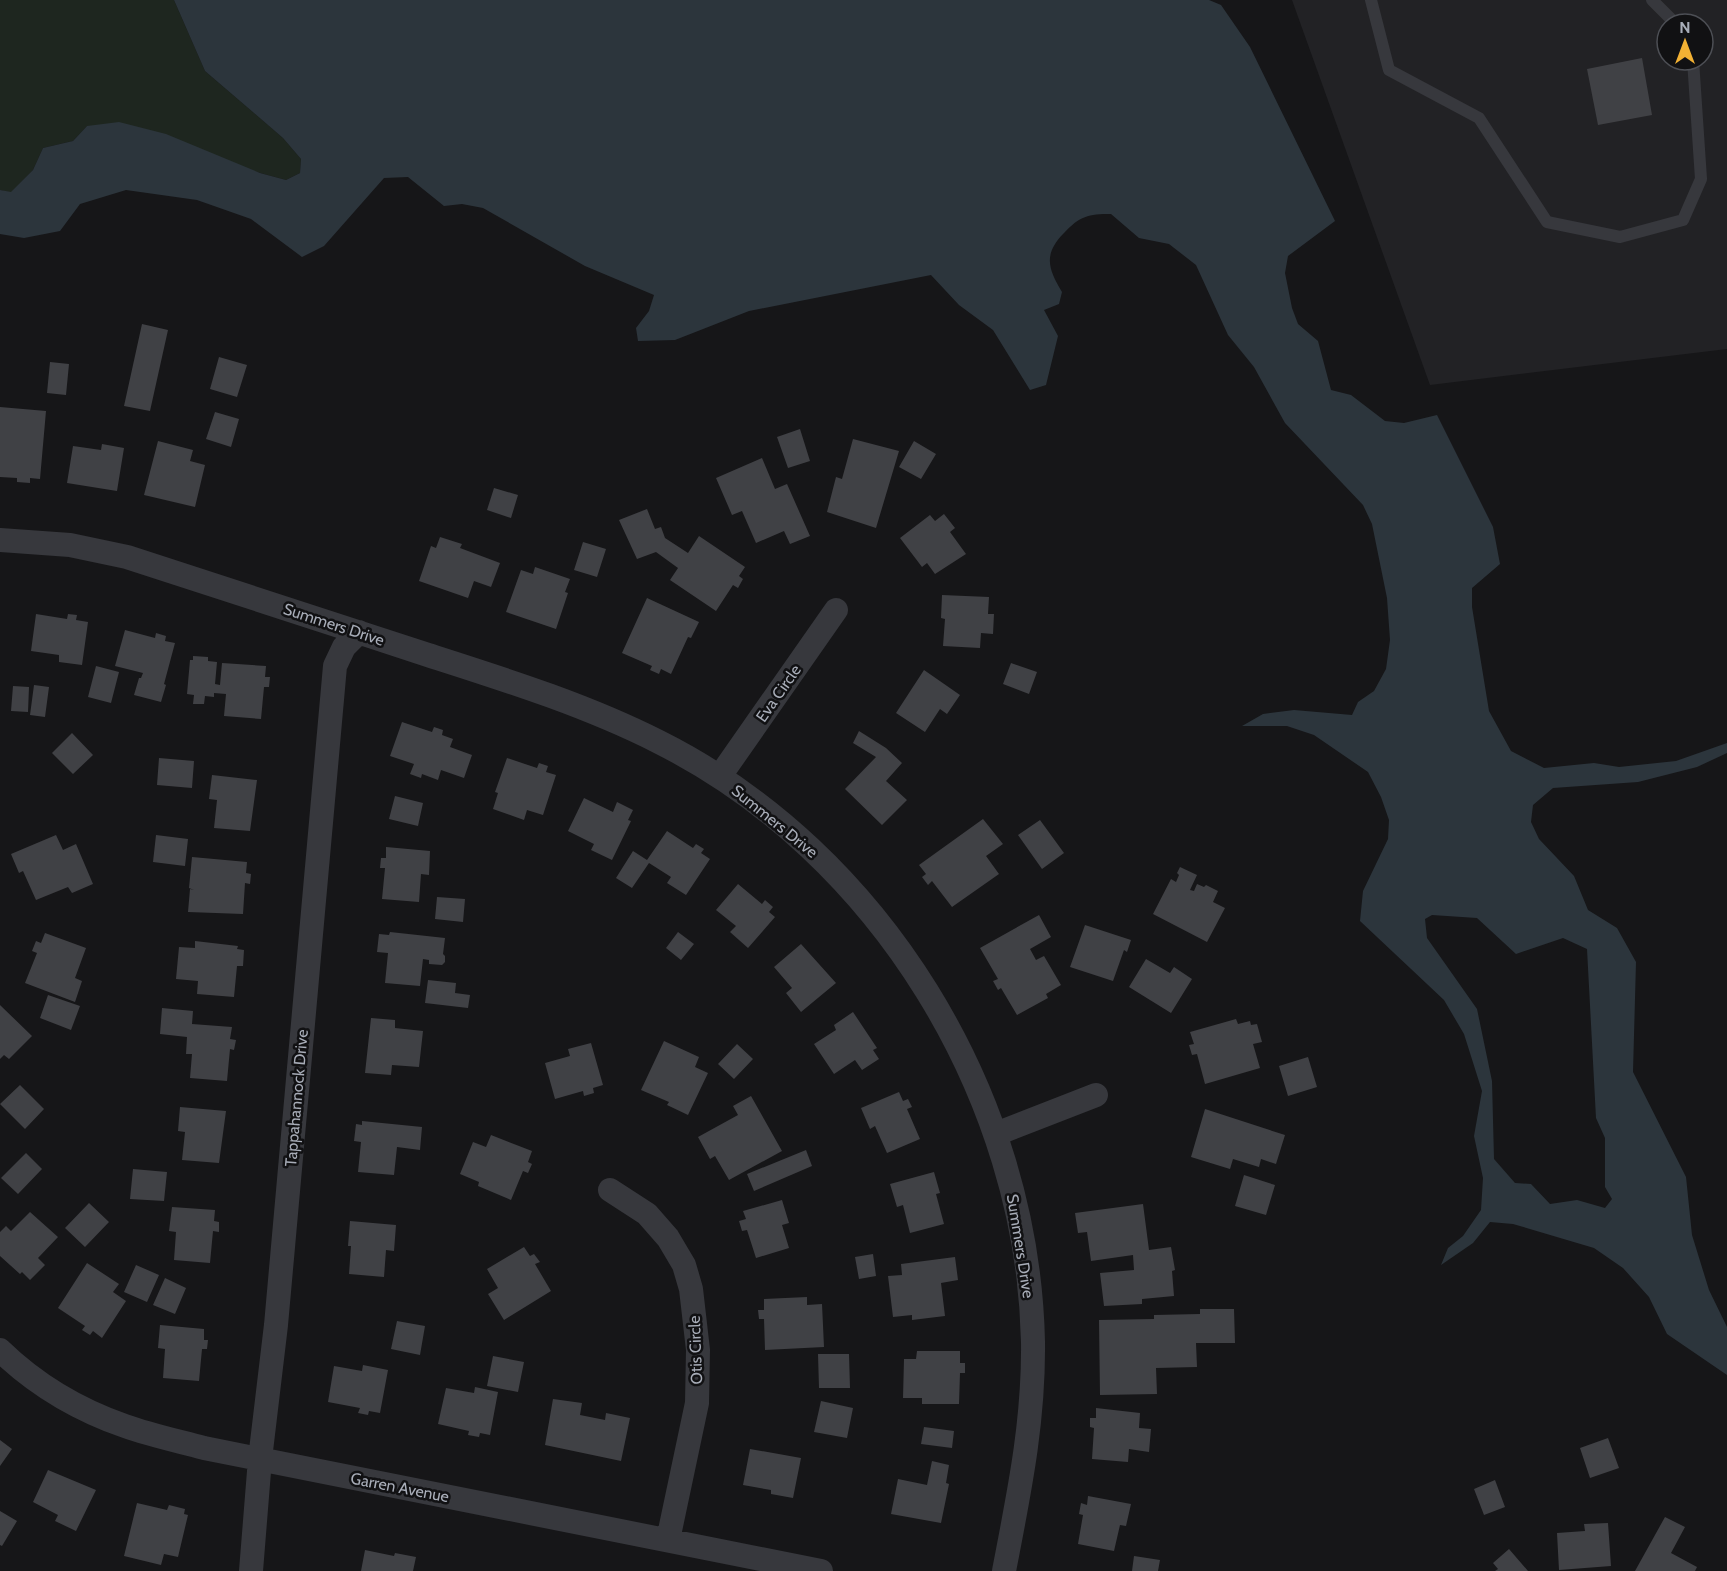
<svg xmlns="http://www.w3.org/2000/svg" width="1727" height="1571" viewBox="0 0 1727 1571" font-family="Cabin,sans-serif">
<style>
.built{fill:#222225;fill-rule:evenodd}
.green{fill:#1e261f}
.water{fill:#2c353c;fill-rule:evenodd}
.building{fill:#404145}
.lines{fill:none;stroke-linecap:round;stroke-linejoin:round}
.lane{stroke:#37383d;stroke-width:12}
.street{stroke:#37383d;stroke-width:24}
.labels{text-anchor:middle;stroke-width:5;stroke-linejoin:round;paint-order:stroke}
.street-label{font-size:16px;fill:#a8adb8;stroke:#111113}
</style>
<rect width="100%" height="100%" fill="#161618"/>
<!-- built -->
<path class="built" d="M 1292,0 L 1727,0 L 1727,349 L 1430,385 ZM 1667,24 L 1703,24 L 1703,60 L 1667,60 Z"/>
<!-- green -->
<path class="green" d="M 0,0 L 174,0 L 205,71 L 283,138 L 301,159 L 300,173 L 286,180 L 87,126 L 73,141 L 43,148 L 33,170 L 11,193 L 0,190 Z"/>
<!-- water -->
<path class="water" d="M 174,0 L 1209,0 L 1221,5 L 1250,47 L 1335,221 L 1288,256 L 1285,273 L 1292,308 L 1298,324 L 1318,341 L 1331,390 L 1351,395 L 1385,421 L 1404,423 L 1437,415 L 1493,527 L 1500,564 L 1472,588 L 1472,607 L 1489,711 L 1511,751 L 1544,768 L 1594,763 L 1619,767 L 1676,761 L 1727,743 L 1727,753 L 1697,767 L 1638,782 L 1553,788 L 1533,805 L 1531,822 L 1539,839 L 1574,876 L 1588,910 L 1617,928 L 1636,962 L 1633,1072 L 1686,1177 L 1692,1235 L 1709,1290 L 1727,1327 L 1727,1375 L 1667,1334 L 1649,1297 L 1623,1268 L 1594,1248 L 1513,1224 L 1490,1222 L 1473,1243 L 1441,1265 L 1448,1248 L 1463,1236 L 1481,1210 L 1483,1178 L 1474,1136 L 1482,1091 L 1464,1034 L 1444,1000 L 1360,921 L 1363,891 L 1388,839 L 1389,820 L 1381,797 L 1368,772 L 1314,735 L 1287,726 L 1242,726 L 1263,714 L 1294,710 L 1352,715 L 1358,702 L 1374,691 L 1386,669 L 1390,640 L 1387,598 L 1372,524 L 1363,505 L 1285,423 L 1254,367 L 1228,335 L 1196,265 L 1169,244 L 1139,238 L 1111,214 C 1088,214 1080,216 1064,233 C 1043,254 1048,269 1062,292 L 1059,304 L 1044,310 L 1058,336 L 1046,385 L 1030,390 L 993,330 L 959,305 L 931,275 L 749,311 L 675,340 L 638,341 L 636,328 L 649,311 L 654,295 L 585,266 L 483,208 L 462,204 L 444,206 L 408,177 L 384,178 L 324,246 L 302,257 L 251,219 L 197,200 L 126,190 L 80,204 L 60,231 L 24,238 L 0,234 L 0,190 L 11,192 L 33,170 L 43,148 L 73,141 L 87,126 L 119,122 L 166,134 L 260,173 L 286,180 L 300,173 L 301,159 L 283,138 L 205,71 ZM 1432,915 L 1477,918 L 1516,954 L 1563,938 L 1587,949 L 1596,1118 L 1605,1138 L 1605,1187 L 1612,1199 L 1605,1208 L 1577,1200 L 1550,1204 L 1531,1184 L 1515,1183 L 1494,1159 L 1492,1081 L 1477,1009 L 1427,938 L 1425,919 Z"/>
<!-- building -->
<path class="building" d="M 1642,58 L 1652,115 L 1598,125 L 1587,69 Z
M 142,324 L 168,330 L 150,411 L 124,406 Z
M 219,357 L 247,365 L 237,397 L 210,389 Z
M 50,362 L 69,364 L 66,395 L 47,393 Z
M 0,407 L 46,411 L 40,479 L 30,478 L 30,483 L 17,482 L 17,478 L 0,477 Z
M 215,412 L 239,419 L 231,447 L 206,439 Z
M 800,429 L 810,461 L 788,468 L 777,437 Z
M 853,439 L 899,451 L 876,528 L 827,512 L 836,477 L 842,479 Z
M 158,441 L 193,450 L 190,461 L 205,465 L 195,507 L 144,495 Z
M 914,441 L 936,454 L 921,479 L 899,467 Z
M 102,444 L 124,448 L 117,491 L 67,483 L 73,446 L 101,450 Z
M 762,458 L 775,489 L 787,484 L 810,536 L 790,544 L 784,531 L 756,543 L 742,511 L 732,515 L 716,478 Z
M 494,488 L 518,495 L 511,518 L 487,510 Z
M 647,509 L 655,529 L 661,527 L 665,538 L 688,553 L 699,536 L 745,567 L 739,576 L 743,579 L 738,588 L 733,585 L 716,611 L 670,580 L 678,568 L 656,552 L 637,559 L 619,520 Z
M 944,514 L 955,528 L 950,532 L 966,554 L 935,574 L 927,563 L 922,567 L 900,538 L 930,515 L 935,521 Z
M 440,537 L 462,544 L 460,548 L 500,563 L 491,587 L 474,581 L 468,598 L 419,581 L 431,546 L 436,548 Z
M 583,542 L 606,549 L 597,577 L 574,570 Z
M 535,567 L 570,579 L 565,592 L 568,593 L 556,629 L 506,612 L 521,570 L 533,574 Z
M 942,595 L 989,597 L 988,614 L 994,614 L 993,634 L 981,633 L 980,648 L 943,646 L 945,619 L 941,618 Z
M 647,598 L 699,622 L 691,638 L 688,637 L 671,674 L 661,669 L 659,674 L 650,670 L 652,666 L 622,653 Z
M 36,614 L 67,619 L 68,614 L 77,615 L 76,620 L 88,622 L 82,665 L 59,662 L 59,655 L 31,651 Z
M 125,630 L 155,638 L 156,633 L 166,636 L 165,641 L 175,643 L 164,684 L 166,685 L 161,702 L 134,695 L 139,678 L 141,678 L 143,673 L 115,666 Z
M 193,656 L 208,657 L 208,661 L 217,662 L 215,684 L 220,685 L 222,663 L 266,666 L 265,677 L 270,677 L 269,687 L 264,687 L 261,719 L 224,716 L 226,694 L 214,693 L 214,697 L 205,696 L 204,704 L 193,704 L 194,695 L 187,694 L 190,660 L 193,660 Z
M 1011,663 L 1037,672 L 1029,694 L 1003,684 Z
M 96,666 L 119,672 L 111,703 L 88,697 Z
M 924,670 L 960,695 L 947,714 L 940,709 L 925,732 L 896,713 Z
M 34,685 L 49,687 L 45,717 L 30,715 Z
M 13,686 L 29,687 L 28,712 L 11,711 Z
M 402,722 L 432,732 L 434,727 L 443,730 L 442,735 L 453,739 L 450,747 L 472,755 L 464,778 L 441,770 L 438,780 L 422,774 L 421,778 L 410,774 L 414,764 L 390,756 Z
M 859,731 L 886,748 L 902,763 L 886,781 L 907,800 L 882,825 L 845,789 L 876,757 L 853,743 Z
M 72,733 L 93,755 L 73,774 L 52,753 Z
M 159,758 L 194,761 L 192,788 L 157,785 Z
M 507,758 L 537,768 L 539,763 L 548,766 L 546,772 L 556,775 L 543,815 L 527,810 L 524,820 L 493,809 L 498,793 L 495,792 Z
M 212,775 L 257,780 L 250,831 L 214,828 L 217,800 L 209,799 Z
M 395,796 L 423,803 L 418,826 L 389,819 Z
M 584,798 L 613,812 L 617,802 L 633,810 L 628,820 L 631,821 L 612,860 L 591,850 L 594,844 L 568,831 Z
M 983,819 L 1003,844 L 986,856 L 999,874 L 952,907 L 932,881 L 928,885 L 922,877 L 926,874 L 919,865 Z
M 1040,820 L 1064,853 L 1042,869 L 1018,835 Z
M 667,831 L 693,848 L 696,844 L 704,849 L 701,853 L 710,859 L 686,895 L 667,883 L 671,877 L 649,863 L 632,888 L 616,878 L 633,851 L 647,860 Z
M 56,835 L 63,850 L 76,844 L 93,884 L 72,893 L 68,887 L 36,900 L 23,871 L 19,873 L 11,854 Z
M 156,835 L 188,839 L 185,866 L 153,862 Z
M 386,847 L 430,851 L 429,875 L 421,874 L 419,902 L 382,899 L 385,868 L 380,868 L 381,858 L 386,858 Z
M 192,857 L 247,862 L 246,873 L 251,874 L 250,884 L 245,883 L 243,914 L 188,912 L 190,889 L 194,890 L 189,888 Z
M 1180,867 L 1197,875 L 1190,890 L 1194,891 L 1197,884 L 1204,887 L 1206,885 L 1218,891 L 1213,902 L 1225,908 L 1207,942 L 1153,914 L 1171,879 L 1176,882 L 1179,875 L 1177,873 Z
M 738,884 L 762,904 L 765,900 L 773,907 L 769,912 L 775,917 L 748,948 L 730,932 L 736,926 L 716,910 Z
M 437,897 L 465,899 L 463,922 L 435,919 Z
M 1039,915 L 1051,937 L 1030,949 L 1036,960 L 1044,956 L 1061,985 L 1046,994 L 1048,998 L 1017,1015 L 1001,988 L 998,990 L 993,981 L 998,979 L 980,948 Z
M 1085,925 L 1131,940 L 1127,952 L 1124,950 L 1113,981 L 1070,967 Z
M 390,932 L 445,938 L 443,954 L 445,956 L 445,962 L 442,965 L 429,964 L 429,960 L 423,959 L 420,986 L 385,983 L 388,953 L 377,952 L 379,934 L 389,935 Z
M 678,932 L 694,944 L 681,960 L 666,948 Z
M 45,933 L 86,948 L 75,978 L 82,981 L 75,1002 L 25,983 L 37,953 L 32,951 L 36,941 L 41,943 Z
M 195,941 L 238,946 L 237,949 L 244,950 L 243,966 L 237,966 L 234,997 L 197,994 L 198,981 L 176,979 L 179,947 L 195,948 Z
M 801,944 L 836,983 L 801,1012 L 786,993 L 792,988 L 774,967 Z
M 1146,959 L 1170,973 L 1174,967 L 1192,979 L 1171,1013 L 1129,987 Z
M 428,980 L 456,983 L 455,993 L 470,995 L 468,1008 L 425,1003 Z
M 48,995 L 80,1006 L 71,1030 L 40,1018 Z
M 0,1005 L 32,1036 L 9,1059 L 4,1055 L 0,1059 Z
M 162,1008 L 193,1011 L 192,1024 L 232,1027 L 230,1039 L 236,1040 L 234,1050 L 230,1049 L 227,1081 L 190,1078 L 192,1054 L 186,1054 L 187,1037 L 160,1034 Z
M 853,1012 L 877,1048 L 873,1050 L 879,1059 L 862,1070 L 855,1060 L 834,1074 L 814,1044 L 836,1030 L 834,1025 Z
M 371,1018 L 395,1020 L 395,1028 L 423,1031 L 419,1067 L 392,1065 L 391,1075 L 365,1073 Z
M 1236,1019 L 1238,1024 L 1250,1021 L 1251,1025 L 1257,1024 L 1262,1042 L 1253,1044 L 1260,1068 L 1205,1084 L 1197,1054 L 1192,1055 L 1189,1045 L 1194,1044 L 1190,1032 Z
M 664,1041 L 699,1057 L 695,1067 L 708,1073 L 688,1115 L 667,1105 L 669,1102 L 641,1090 Z
M 591,1043 L 603,1085 L 593,1088 L 594,1093 L 584,1096 L 583,1091 L 555,1099 L 545,1063 L 570,1056 L 568,1049 Z
M 737,1044 L 753,1059 L 734,1079 L 718,1064 Z
M 1308,1057 L 1317,1087 L 1288,1096 L 1279,1066 Z
M 20,1085 L 44,1109 L 25,1129 L 0,1104 Z
M 899,1092 L 903,1101 L 908,1099 L 912,1107 L 907,1109 L 920,1139 L 887,1153 L 875,1126 L 870,1129 L 861,1108 Z
M 751,1096 L 782,1151 L 729,1180 L 715,1156 L 710,1159 L 698,1137 L 738,1115 L 733,1106 Z
M 180,1107 L 226,1111 L 219,1163 L 182,1160 L 185,1132 L 178,1131 Z
M 1205,1109 L 1285,1135 L 1276,1164 L 1261,1159 L 1259,1167 L 1233,1159 L 1230,1169 L 1191,1157 Z
M 362,1121 L 422,1127 L 420,1150 L 397,1147 L 394,1175 L 358,1172 L 361,1142 L 354,1141 L 356,1124 L 362,1125 Z
M 491,1135 L 532,1151 L 528,1162 L 532,1164 L 528,1173 L 523,1171 L 511,1200 L 478,1186 L 479,1182 L 460,1174 L 473,1142 L 486,1147 Z
M 806,1150 L 812,1166 L 754,1191 L 747,1174 Z
M 26,1153 L 42,1169 L 18,1194 L 1,1178 Z
M 133,1169 L 167,1172 L 164,1201 L 130,1199 Z
M 934,1172 L 940,1193 L 936,1194 L 944,1224 L 910,1233 L 903,1205 L 897,1207 L 890,1184 Z
M 1244,1175 L 1275,1185 L 1266,1215 L 1235,1206 Z
M 782,1200 L 789,1223 L 782,1225 L 789,1248 L 756,1258 L 747,1230 L 742,1231 L 739,1221 L 746,1219 L 743,1211 Z
M 89,1203 L 109,1222 L 85,1247 L 65,1228 Z
M 1143,1204 L 1149,1250 L 1171,1247 L 1175,1270 L 1172,1271 L 1174,1296 L 1142,1299 L 1142,1304 L 1104,1306 L 1100,1273 L 1134,1270 L 1133,1255 L 1091,1261 L 1087,1232 L 1078,1233 L 1075,1213 Z
M 172,1207 L 215,1210 L 214,1221 L 219,1222 L 219,1232 L 213,1231 L 210,1263 L 174,1260 L 176,1232 L 169,1231 Z
M 30,1212 L 58,1237 L 38,1258 L 45,1265 L 30,1280 L 22,1272 L 20,1274 L 0,1256 L 0,1232 L 6,1226 L 11,1231 Z
M 350,1221 L 396,1225 L 394,1251 L 386,1250 L 384,1277 L 349,1274 L 351,1246 L 348,1246 Z
M 524,1247 L 530,1256 L 534,1254 L 540,1262 L 535,1264 L 551,1291 L 504,1320 L 488,1294 L 498,1288 L 487,1269 Z
M 873,1254 L 876,1276 L 859,1279 L 855,1257 Z
M 955,1257 L 958,1280 L 941,1283 L 945,1316 L 912,1320 L 912,1315 L 893,1317 L 888,1276 L 902,1275 L 901,1264 Z
M 87,1263 L 119,1284 L 113,1292 L 126,1301 L 102,1338 L 93,1331 L 90,1335 L 82,1330 L 85,1326 L 58,1308 Z
M 136,1265 L 159,1275 L 147,1302 L 124,1292 Z
M 165,1278 L 186,1288 L 175,1314 L 153,1305 Z
M 807,1297 L 807,1305 L 822,1304 L 824,1347 L 765,1350 L 764,1319 L 759,1319 L 758,1310 L 764,1310 L 764,1299 Z
M 1200,1309 L 1234,1309 L 1235,1343 L 1196,1343 L 1197,1367 L 1156,1368 L 1157,1394 L 1100,1395 L 1099,1320 L 1154,1319 L 1154,1315 L 1200,1314 Z
M 397,1321 L 425,1326 L 420,1355 L 391,1349 Z
M 160,1325 L 204,1329 L 204,1340 L 208,1340 L 207,1349 L 202,1349 L 199,1381 L 163,1378 L 165,1349 L 158,1348 Z
M 917,1351 L 960,1351 L 960,1363 L 965,1363 L 965,1373 L 960,1373 L 959,1404 L 922,1404 L 922,1398 L 903,1398 L 904,1359 L 916,1359 Z
M 818,1354 L 849,1354 L 850,1388 L 819,1388 Z
M 493,1356 L 524,1362 L 518,1392 L 487,1386 Z
M 363,1365 L 388,1370 L 380,1413 L 369,1411 L 368,1415 L 358,1413 L 360,1408 L 328,1402 L 334,1366 L 362,1371 Z
M 475,1387 L 498,1392 L 490,1435 L 480,1433 L 479,1437 L 468,1435 L 469,1431 L 438,1424 L 446,1388 L 474,1393 Z
M 553,1399 L 582,1403 L 580,1415 L 605,1420 L 606,1413 L 630,1418 L 621,1461 L 545,1445 Z
M 821,1401 L 853,1408 L 847,1438 L 814,1432 Z
M 1096,1408 L 1140,1413 L 1139,1428 L 1151,1429 L 1149,1452 L 1129,1449 L 1128,1462 L 1092,1459 L 1094,1428 L 1090,1427 L 1090,1418 L 1096,1418 Z
M 924,1427 L 954,1431 L 952,1448 L 921,1444 Z
M 1608,1438 L 1619,1468 L 1590,1478 L 1580,1448 Z
M 0,1440 L 12,1449 L 0,1466 Z
M 750,1449 L 801,1458 L 793,1498 L 771,1494 L 771,1490 L 743,1485 Z
M 932,1461 L 949,1465 L 946,1483 L 949,1484 L 941,1523 L 891,1514 L 898,1479 L 927,1485 Z
M 48,1470 L 96,1490 L 76,1531 L 55,1521 L 58,1515 L 33,1502 Z
M 1495,1480 L 1505,1507 L 1484,1515 L 1474,1489 Z
M 1088,1496 L 1131,1504 L 1126,1526 L 1120,1525 L 1114,1551 L 1078,1544 L 1083,1515 L 1079,1514 L 1081,1503 L 1087,1505 Z
M 137,1503 L 167,1510 L 169,1505 L 185,1509 L 184,1514 L 188,1515 L 178,1557 L 164,1554 L 161,1565 L 124,1556 Z
M 0,1511 L 17,1521 L 2,1546 L 0,1545 Z
M 1665,1517 L 1685,1527 L 1671,1553 L 1697,1567 L 1695,1571 L 1635,1571 Z
M 1608,1523 L 1611,1566 L 1559,1570 L 1557,1533 L 1585,1531 L 1584,1524 Z
M 1509,1549 L 1528,1571 L 1495,1571 L 1498,1569 L 1493,1563 Z
M 365,1550 L 394,1556 L 395,1553 L 416,1557 L 413,1571 L 361,1571 Z
M 1134,1556 L 1160,1560 L 1158,1571 L 1132,1571 Z"/>
<g class="lines">
<!-- lane -->
<path class="lane" d="M 1371,0 L 1389,70 L 1479,118 L 1547,222 L 1620,237 L 1683,220 L 1701,179 L 1693,60
M 1652,0 L 1676,24"/>
<!-- street -->
<path class="street" d="M 0,540 L 70,545 L 127,557 C 228,590 328,622 428,655 C 506,680 586,705 659,742 C 880,853 1028,1096 1033,1342 C 1034,1422 1019,1493 1004,1571
M 720,776 L 836,610
M 996,1134 L 1096,1095
M 610,1190 L 647,1214 L 668,1238 L 684,1265 L 691,1289 L 698,1350 L 697,1403 L 668,1540
M 0,1350 C 35,1384 79,1410 125,1426 C 150,1435 178,1441 204,1448 L 821,1571
M 251,1571 L 260,1459 L 276,1325 L 335,666 L 344,647 L 359,632"/>
</g>
<g class="labels">
<!-- street labels -->
<g class="street-label">
<text transform="translate(334 624) rotate(18)" y="6">Summers Drive</text>
<text transform="translate(778 693) rotate(-55)" y="6">Eva Circle</text>
<text transform="translate(775 821) rotate(39)" y="6">Summers Drive</text>
<text transform="translate(296 1098) rotate(-85)" y="6">Tappahannock Drive</text>
<text transform="translate(1021 1246) rotate(81)" y="6">Summers Drive</text>
<text transform="translate(695 1350) rotate(-92)" y="6">Otis Circle</text>
<text transform="translate(400 1487) rotate(11)" y="6">Garren Avenue</text>
</g>
</g>
<!-- north arrow -->
<g transform="translate(1685 42)"><circle r="28" fill="#111113" stroke="#4d4f55" stroke-width="1.5"/>
<path d="M0-4.5L10 22L0 15L-10 22Z" fill="#f2b134"/>
<text y="-9" font-size="16" font-weight="bold" text-anchor="middle" fill="#a8adb8">N</text>
</g>
</svg>
